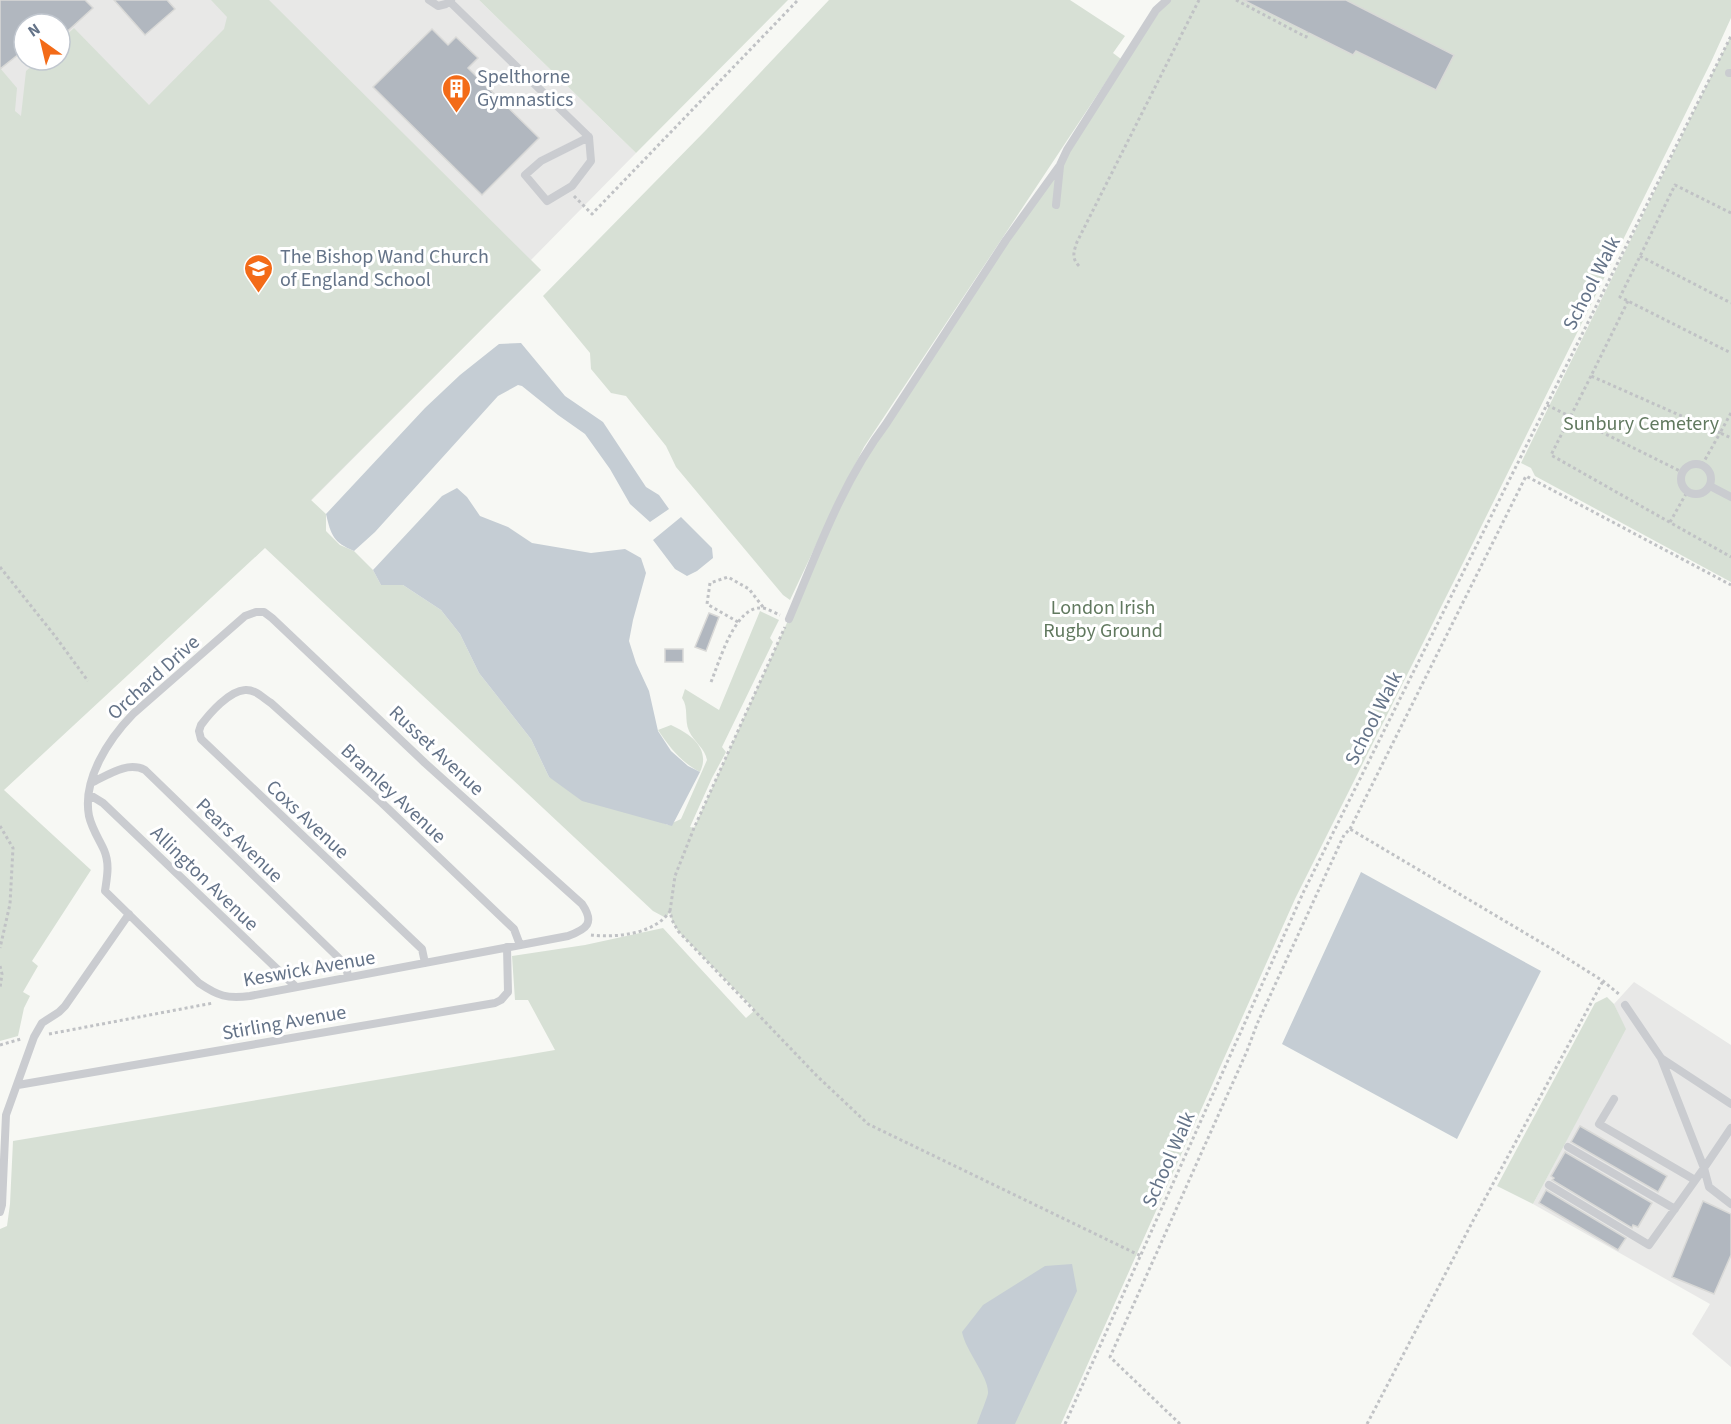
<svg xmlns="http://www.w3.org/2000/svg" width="1731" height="1424" viewBox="0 0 1731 1424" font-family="'Source Sans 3',sans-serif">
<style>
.built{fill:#e8e8e7;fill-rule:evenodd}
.green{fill:#d7e0d5}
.water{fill:#c5cdd4}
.building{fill:#b1b7bf;stroke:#d9d9d7;stroke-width:1.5}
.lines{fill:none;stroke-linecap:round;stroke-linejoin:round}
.path{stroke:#c0c2c5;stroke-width:3;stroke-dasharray:3 3;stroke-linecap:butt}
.lane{stroke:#caccd0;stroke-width:8}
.labels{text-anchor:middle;stroke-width:6;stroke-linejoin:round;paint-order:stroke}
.poi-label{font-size:20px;fill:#647388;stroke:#fff;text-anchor:start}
.street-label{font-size:20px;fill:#647388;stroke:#fff}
.park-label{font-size:20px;fill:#61795f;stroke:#fff}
</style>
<rect width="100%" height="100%" fill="#f7f8f4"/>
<!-- built -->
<path class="built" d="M 0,0 L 479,0 L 636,153 L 531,260 L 541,270 L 255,557 L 0,317 ZM 24,24 L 60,24 L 60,60 L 24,60 Z
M 1634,982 L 1731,1045 L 1731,1367 L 1692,1334 L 1710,1304 L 1533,1204 L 1625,1029 L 1614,1004 Z"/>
<!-- green -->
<path class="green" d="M 211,0 L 269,0 L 541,270 L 311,500 L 326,514 L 326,531 L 340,545 L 354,551 L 373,570 L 381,585 L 403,585 L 441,610 L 460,634 L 479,673 L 531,739 L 549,777 L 668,825 L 681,819 L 707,760 C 705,748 694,742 689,731 C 684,720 689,708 682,698 L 685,689 L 719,710 L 760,611 L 779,620 L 770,638 L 773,642 L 722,747 L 726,752 L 712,778 L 690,827 L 694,828 L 858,466 L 1167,0 L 1731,0 L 1731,18 L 1711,62 L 1479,531 L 1295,899 L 1061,1424 L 0,1424 L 0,1229 L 7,1226 L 10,1204 L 13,1141 L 555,1050 L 528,1000 L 515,1000 L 512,956 L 585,945 L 663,928 L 746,1018 L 755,1010 L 678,931 L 672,920 L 670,911 L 666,918 L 653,911 L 265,548 L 4,790 L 91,870 L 32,961 L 38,966 L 23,992 L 30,996 L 24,1008 L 18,1036 L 0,1041 L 0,68 L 17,88 L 15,111 L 21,116 L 26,71 L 39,60 L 60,60 L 60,41 L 74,28 L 149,105 L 224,29 L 227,17 Z
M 479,0 L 788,0 L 636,153 Z
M 829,0 L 1070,0 L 1125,36 L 1113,53 L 1121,59 L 864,447 L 833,509 L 790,600 L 783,595 L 676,467 L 666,446 L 626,396 L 611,393 L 591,369 L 590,353 L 543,296 L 706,130 Z
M 1731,36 L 1731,582 L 1535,476 L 1531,468 L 1521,463 Z
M 671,725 C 691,734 711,749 700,772 C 681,762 670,748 658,730 Z
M 1607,997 L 1614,1004 L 1626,1029 L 1533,1204 L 1497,1186 L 1595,1003 Z"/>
<!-- water -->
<path class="water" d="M 521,343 L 565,396 L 603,422 L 646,487 L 659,495 L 669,509 L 650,522 L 630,504 L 610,469 L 585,434 L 558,415 L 522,386 L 518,385 L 498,396 L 375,532 L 354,551 C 333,542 331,535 326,514 L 425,408 L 460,375 L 499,344 Z
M 457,488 L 467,497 L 480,516 L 508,527 L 532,543 L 591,553 L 625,549 L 641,558 L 646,573 L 633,620 L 629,641 L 636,663 L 649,691 L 658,731 L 671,751 L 688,766 L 700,772 L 672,826 L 582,801 L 549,777 L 531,739 L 479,673 L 460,634 L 441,610 L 403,585 L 381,585 L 373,570 L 442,496 Z
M 681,517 L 712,548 L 713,558 L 697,571 L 687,576 L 675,569 L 653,540 Z
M 1361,872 L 1541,971 L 1457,1139 L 1282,1044 Z
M 1072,1264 L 1077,1291 L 1015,1424 L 977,1424 C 979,1418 988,1396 988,1393 C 989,1377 966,1352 962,1332 L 983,1305 L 1045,1266 Z"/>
<!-- building -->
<path class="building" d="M 0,0 L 85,0 L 93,8 L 60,38 L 60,24 L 24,24 L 24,50 L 0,69 Z
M 114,0 L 167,0 L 175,9 L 145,35 Z
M 1243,0 L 1346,0 L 1454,55 L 1436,90 L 1356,51 L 1353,55 Z
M 432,29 L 448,45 L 456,37 L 478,58 L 468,68 L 539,138 L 482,195 L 373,87 Z
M 709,613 L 719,617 L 706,651 L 695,647 Z
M 665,649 L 683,649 L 683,662 L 665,662 Z
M 1580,1126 L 1667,1176 L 1658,1192 L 1571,1142 Z
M 1565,1152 L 1652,1203 L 1638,1227 L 1633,1225 L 1632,1228 L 1552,1180 L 1554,1178 L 1551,1176 Z
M 1546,1190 L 1626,1238 L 1618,1250 L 1539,1203 Z
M 1703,1201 L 1731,1214 L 1731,1255 L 1714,1294 L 1672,1277 Z"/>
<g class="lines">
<!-- path -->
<path class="path" d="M 1236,0 L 1306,37 L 1308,32
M 574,196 L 592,214 L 798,0
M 1731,213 L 1675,185 L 1620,297 L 1731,353
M 1640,256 L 1731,303
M 1079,266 C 1071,258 1074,251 1077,242 L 1199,0
M 1628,301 L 1591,376 L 1720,433 L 1702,465
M 1591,376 L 1551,455 L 1731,557
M 1547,405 L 1682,472
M 1731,413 L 1720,433 L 1731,438
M 1670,522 L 1687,492
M 0,567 L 55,636 L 88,681
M 738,622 L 707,604 L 710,583 L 728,577 L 749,589 L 763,607
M 711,682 C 719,663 735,605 762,608 C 767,608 775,613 780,615
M 0,826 L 13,848 L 10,904 L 0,948
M 1350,829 L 1526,476 L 1731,585
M 670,911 L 675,876 L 694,828 L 785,627
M 591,935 C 617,938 655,934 670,911 L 672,920 L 678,931 L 817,1076 L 868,1124 L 1141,1256
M 0,966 L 2,974 L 0,988
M 49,1034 L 213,1003
M 0,1045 L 21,1039
M 1065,1424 L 1303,893 L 1731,36
M 1180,1424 L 1110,1357 L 1247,1051 L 1257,1024 L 1344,835 L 1350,829 L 1557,952 L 1603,981 L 1620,995
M 1367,1424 L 1475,1217 L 1603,981"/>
<!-- lane -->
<path class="lane" d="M 429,0 L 438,6 L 446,4 L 451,0
M 450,2 L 589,137 L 591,161 L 572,186 L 547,201 L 525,175 L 541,161 L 589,137
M 1729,73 L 1731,73
M 1056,205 L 1060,166
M1681 479a15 15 0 1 1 30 0a15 15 0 1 1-30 0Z
M 1710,486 L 1731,497
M 256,612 L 264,612 L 272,618 L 425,763 L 582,904 C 595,923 587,929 568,936 L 250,996 C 227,999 218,996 199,983 L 105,891 C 107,877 110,864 104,850 C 99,839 92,829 89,816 C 82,779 109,739 133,714 L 245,616 Z
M 789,619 C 817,553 842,482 886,424 L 1006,240 L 1060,165 L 1067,150 L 1156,10 L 1167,0
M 91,783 C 108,775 127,761 145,770 L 346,965 L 348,977
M 90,795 L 103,803 L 296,987
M 425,963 L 422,949 L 201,739 L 199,731 L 201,725 C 210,713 229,691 245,690 C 255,689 263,698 271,703 L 382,803 L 514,929 L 520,945
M 1625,1005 L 1661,1058 L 1731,1104
M 18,1085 L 495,1003 L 501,1000 L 508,992 L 507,947
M 1614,1099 L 1599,1124 L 1695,1180
M 1731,1128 L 1704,1168 L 1709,1187 L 1731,1204
M 1568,1147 L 1675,1209
M 1549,1185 L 1649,1245 L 1704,1168 L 1661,1058
M 0,1212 L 2,1205 L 6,1115 L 34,1037 L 42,1023 L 59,1012 L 65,1006 L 129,914"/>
</g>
<!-- icons -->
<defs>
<symbol id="building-pin" viewBox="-11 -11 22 30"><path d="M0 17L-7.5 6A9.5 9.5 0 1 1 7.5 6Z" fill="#f36b18" stroke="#fff"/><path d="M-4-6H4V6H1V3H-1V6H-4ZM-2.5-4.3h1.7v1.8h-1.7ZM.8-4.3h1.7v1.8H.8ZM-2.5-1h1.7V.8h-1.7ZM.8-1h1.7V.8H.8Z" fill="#fff"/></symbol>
<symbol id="school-pin" viewBox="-11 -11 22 30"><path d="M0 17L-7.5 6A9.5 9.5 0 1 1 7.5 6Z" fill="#f36b18" stroke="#fff"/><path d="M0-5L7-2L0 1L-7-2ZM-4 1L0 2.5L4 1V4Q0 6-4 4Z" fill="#fff"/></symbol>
</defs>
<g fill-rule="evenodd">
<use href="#building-pin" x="440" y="72" width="33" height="45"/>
<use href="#school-pin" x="242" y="252" width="33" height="45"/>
</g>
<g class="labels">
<!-- poi labels -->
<g class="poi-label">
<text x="477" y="83">Spelthorne<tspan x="477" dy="23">Gymnastics</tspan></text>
<text x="280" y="263">The Bishop Wand Church<tspan x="280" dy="23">of England School</tspan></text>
</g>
<!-- street labels -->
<g class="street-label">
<text transform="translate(1591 283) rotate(-63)" y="7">School Walk</text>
<text transform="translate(153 677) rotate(-42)" y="7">Orchard Drive</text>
<text transform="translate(1373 718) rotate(-63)" y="7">School Walk</text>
<text transform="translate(437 750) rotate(43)" y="7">Russet Avenue</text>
<text transform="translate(394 793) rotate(43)" y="7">Bramley Avenue</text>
<text transform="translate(308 819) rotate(43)" y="7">Coxs Avenue</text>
<text transform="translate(240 840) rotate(44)" y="7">Pears Avenue</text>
<text transform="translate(205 878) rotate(44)" y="7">Allington Avenue</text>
<text transform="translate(309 968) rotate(-10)" y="7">Keswick Avenue</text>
<text transform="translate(284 1022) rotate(-10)" y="7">Stirling Avenue</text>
<text transform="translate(1168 1159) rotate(-66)" y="7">School Walk</text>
</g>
<!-- park labels -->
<g class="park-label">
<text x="1641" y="430">Sunbury Cemetery</text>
<text x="1103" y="614">London Irish<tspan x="1103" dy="23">Rugby Ground</tspan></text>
</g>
</g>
<!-- north arrow -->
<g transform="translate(42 42) rotate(326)"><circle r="28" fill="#ffffff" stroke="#c1c7cf" stroke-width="1.5"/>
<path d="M0-4.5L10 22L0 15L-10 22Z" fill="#f36b18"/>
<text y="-9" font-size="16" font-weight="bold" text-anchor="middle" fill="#647388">N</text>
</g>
</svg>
